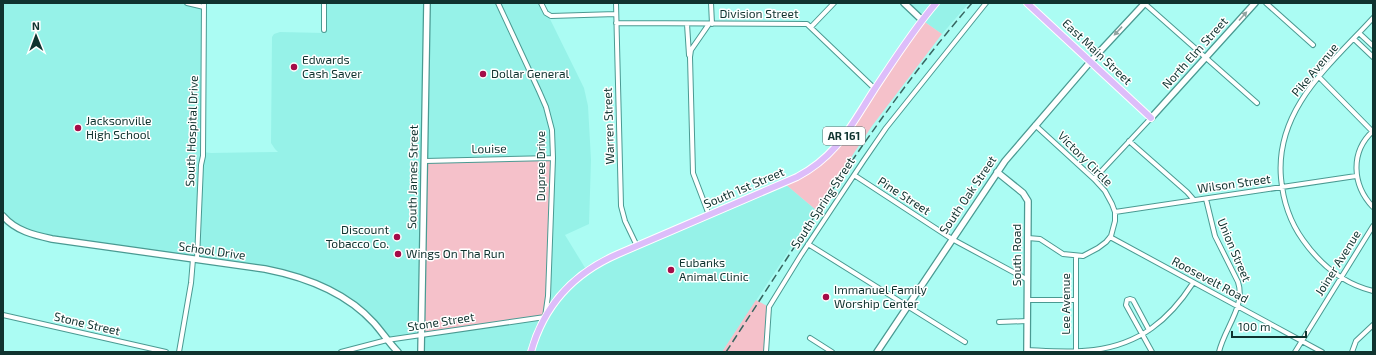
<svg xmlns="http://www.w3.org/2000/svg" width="1376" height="355" viewBox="0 0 1376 355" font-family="'Exo 2',sans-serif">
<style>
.built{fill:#96f2e8}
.green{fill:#f5c1ca}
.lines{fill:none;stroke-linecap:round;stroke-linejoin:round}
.street-casing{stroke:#4a9a92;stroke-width:6}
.secondary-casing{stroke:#4a9a92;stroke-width:8}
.primary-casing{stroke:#fff;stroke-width:8}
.street{stroke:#fff;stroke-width:4}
.secondary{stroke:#fff;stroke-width:5.5}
.primary{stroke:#ddbdfa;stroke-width:6}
.rail{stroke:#376661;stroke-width:1.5;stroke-dasharray:8 4;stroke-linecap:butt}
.oneway{fill:#93a3a1}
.poi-dot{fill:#a40c48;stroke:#fff;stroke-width:1.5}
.labels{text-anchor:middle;stroke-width:3;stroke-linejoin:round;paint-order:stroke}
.shield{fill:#fff;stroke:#58706d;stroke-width:1}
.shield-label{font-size:11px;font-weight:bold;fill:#10332f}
.street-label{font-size:12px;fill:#10332f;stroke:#fff}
.poi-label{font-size:12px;fill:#10332f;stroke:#fff;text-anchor:start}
</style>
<rect width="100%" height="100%" fill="#abfcf3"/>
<!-- built -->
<path class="built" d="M 3,3 L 204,3 L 203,152 L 211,153 L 278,152 L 275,149 L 271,143 L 272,37 L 274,34 L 280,32 L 324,33 L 324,3 L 541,3 L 548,15 L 584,88 L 588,106 L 591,160 L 589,224 L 565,235 L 587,271 L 784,183 L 816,210 L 722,352 L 421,352 L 421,335 L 387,340 L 374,323 L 342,297 L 295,276 L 24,232 L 3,216 Z
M 904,3 L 969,3 L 942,34 L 922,20 Z"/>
<!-- green -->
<path class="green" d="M 922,20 L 942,34 L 872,126 L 816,210 L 784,183 L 826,158 Z
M 553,158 L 545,317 L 421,335 L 425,161 Z
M 756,300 L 769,307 L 766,352 L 722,352 Z"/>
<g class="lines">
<defs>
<path id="street" d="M 187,3 L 204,7
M 541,3 L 546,13 L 551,16 L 616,14
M 616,3 L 621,206 L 625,221 L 637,246
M 711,3 L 712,24
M 1144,3 L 1257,103
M 1266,3 L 1313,45
M 1373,18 C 1330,65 1275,109 1281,178 C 1283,201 1290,222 1303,240 C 1320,264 1344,284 1373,291
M 616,23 L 807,24 L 875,89
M 687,24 L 689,55
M 709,24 L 691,50 L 690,57 L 693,173 L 709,215
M 811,27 L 834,3
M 324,30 L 324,3
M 1359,33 L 1373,46
M 1354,39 L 1373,57
M 1319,77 L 1372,131
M 1373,131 C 1350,152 1352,185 1373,207
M 1129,141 L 1187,192 L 1194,200
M 425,161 L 553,158
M 854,175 L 952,239 L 1028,280
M 1094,179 L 1151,118
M 1206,199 L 1215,236 L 1238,282 C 1246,306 1224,329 1219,352
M 1115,212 L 1356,176
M 1110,237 L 1322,352
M 1028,238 L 1040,239 L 1063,254 L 1083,256 L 1098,248 L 1106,242 L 1111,236 L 1115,221 L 1115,212 L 1112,204 L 1105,191 L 1094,179 L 1035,125
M 808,244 L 965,342
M 197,259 L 201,165 L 203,156 L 204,3
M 1027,300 L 1076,300
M 3,315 L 166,352
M 999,322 L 1027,321
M 1149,330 L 1133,300 L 1130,299 L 1127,300 L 1126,305 L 1152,352
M 810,338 L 832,352
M 1027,350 C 1049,351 1072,353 1094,350 C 1140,344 1169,320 1193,283
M 1076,351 L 1076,256
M 179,352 L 191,283 L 193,259
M 341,352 L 387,340 L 545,317 L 548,296 L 553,158 L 552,130 L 546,107 L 539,91 L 498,3
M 766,352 L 769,307 L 801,255 L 864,160 L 886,128 L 986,3
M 1295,352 L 1373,226
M 1352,352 L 1356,341 L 1373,325"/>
<path id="secondary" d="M 904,3 L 922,20
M 1151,118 L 1255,3
M 997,172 L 1023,193 L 1028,201 L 1027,352
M 3,216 C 16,231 34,235 52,239 L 265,269 C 306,277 346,292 374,323 C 382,332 389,343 398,352
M 421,352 L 427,3
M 877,352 L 1005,161 L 1091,61 L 1145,3"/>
<path id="primary" d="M 1027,3 L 1151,118
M 531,352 C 544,305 574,273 618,254 L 797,177 C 837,156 850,127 874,90 C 894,60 913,30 936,3"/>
</defs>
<!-- street casing -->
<use href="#street" class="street-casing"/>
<!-- secondary casing -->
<use href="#secondary" class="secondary-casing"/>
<!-- primary casing -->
<use href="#primary" class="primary-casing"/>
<!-- street -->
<use href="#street" class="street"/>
<!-- secondary -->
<use href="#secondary" class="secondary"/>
<!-- primary -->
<use href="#primary" class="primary"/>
<!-- rail -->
<path class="rail" d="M 726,352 C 804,233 879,111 972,3"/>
</g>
<!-- one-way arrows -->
<defs><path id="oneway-solid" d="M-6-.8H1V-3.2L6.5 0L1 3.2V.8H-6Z"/></defs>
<g class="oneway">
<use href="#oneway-solid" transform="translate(1243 16) rotate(-48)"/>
<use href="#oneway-solid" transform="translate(1118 31) rotate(133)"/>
</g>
<!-- markers -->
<g class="poi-dot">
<circle cx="294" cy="67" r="4"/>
<circle cx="483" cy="74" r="4"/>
<circle cx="78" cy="128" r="4"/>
<circle cx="397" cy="237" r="4"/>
<circle cx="398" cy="254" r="4"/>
<circle cx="671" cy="270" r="4"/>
<circle cx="826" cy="297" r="4"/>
</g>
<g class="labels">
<!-- shield labels -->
<rect class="shield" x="823" y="127" width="42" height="18" rx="3"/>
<g class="shield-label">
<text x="844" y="140">AR 161</text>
</g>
<!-- street labels -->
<g class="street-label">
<text x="759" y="18">Division Street</text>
<text transform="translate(1097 52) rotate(43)" y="4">East Main Street</text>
<text transform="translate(1195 53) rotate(-48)" y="4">North Elm Street</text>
<text transform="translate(1315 70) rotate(-50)" y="4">Pike Avenue</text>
<text transform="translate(609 126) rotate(-92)" y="4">Warren Street</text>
<text transform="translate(192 131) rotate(-88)" y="4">South Hospital Drive</text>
<text transform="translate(489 149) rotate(-1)" y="4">Louise</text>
<text transform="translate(1085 159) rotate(45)" y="4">Victory Circle</text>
<text transform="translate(541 166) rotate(-90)" y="4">Dupree Drive</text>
<text transform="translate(413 177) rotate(-89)" y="4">South James Street</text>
<text transform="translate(1234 184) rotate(-8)" y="4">Wilson Street</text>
<text transform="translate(744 188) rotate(-23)" y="4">South 1st Street</text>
<text transform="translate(968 195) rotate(-56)" y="4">South Oak Street</text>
<text transform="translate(904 196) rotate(33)" y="4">Pine Street</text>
<text transform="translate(823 203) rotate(-57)" y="4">South Spring Street</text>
<text transform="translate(1234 250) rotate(67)" y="4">Union Street</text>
<text transform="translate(212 251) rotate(8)" y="4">School Drive</text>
<text transform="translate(1017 255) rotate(-90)" y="4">South Road</text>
<text transform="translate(1338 263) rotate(-58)" y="4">Joiner Avenue</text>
<text transform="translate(1210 280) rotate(28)" y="4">Roosevelt Road</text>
<text transform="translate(1066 304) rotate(-90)" y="4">Lee Avenue</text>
<text transform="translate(441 322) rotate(-9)" y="4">Stone Street</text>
<text transform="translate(87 324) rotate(13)" y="4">Stone Street</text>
</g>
<!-- poi labels -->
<g class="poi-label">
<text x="302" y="64">Edwards<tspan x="302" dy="14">Cash Saver</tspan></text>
<text x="491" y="78">Dollar General</text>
<text x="86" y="125">Jacksonville<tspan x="86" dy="14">High School</tspan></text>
<text x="389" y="234" text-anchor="end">Discount<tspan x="389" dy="14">Tobacco Co.</tspan></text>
<text x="406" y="258">Wings On Tha Run</text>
<text x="679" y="267">Eubanks<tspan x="679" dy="14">Animal Clinic</tspan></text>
<text x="834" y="294">Immanuel Family<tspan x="834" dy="14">Worship Center</tspan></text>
</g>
</g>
<!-- border -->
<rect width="1376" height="355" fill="none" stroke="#10332f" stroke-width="8"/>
<!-- north arrow -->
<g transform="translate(36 36) rotate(359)" stroke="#ffffff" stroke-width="3" paint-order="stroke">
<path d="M0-3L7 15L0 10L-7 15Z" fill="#10332f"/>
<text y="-6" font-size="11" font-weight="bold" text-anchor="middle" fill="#10332f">N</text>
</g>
<!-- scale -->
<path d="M1232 331v6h74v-6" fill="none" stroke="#10332f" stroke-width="2"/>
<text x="1238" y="331" font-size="12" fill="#10332f" stroke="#ffffff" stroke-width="3" paint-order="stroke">100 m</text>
</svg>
